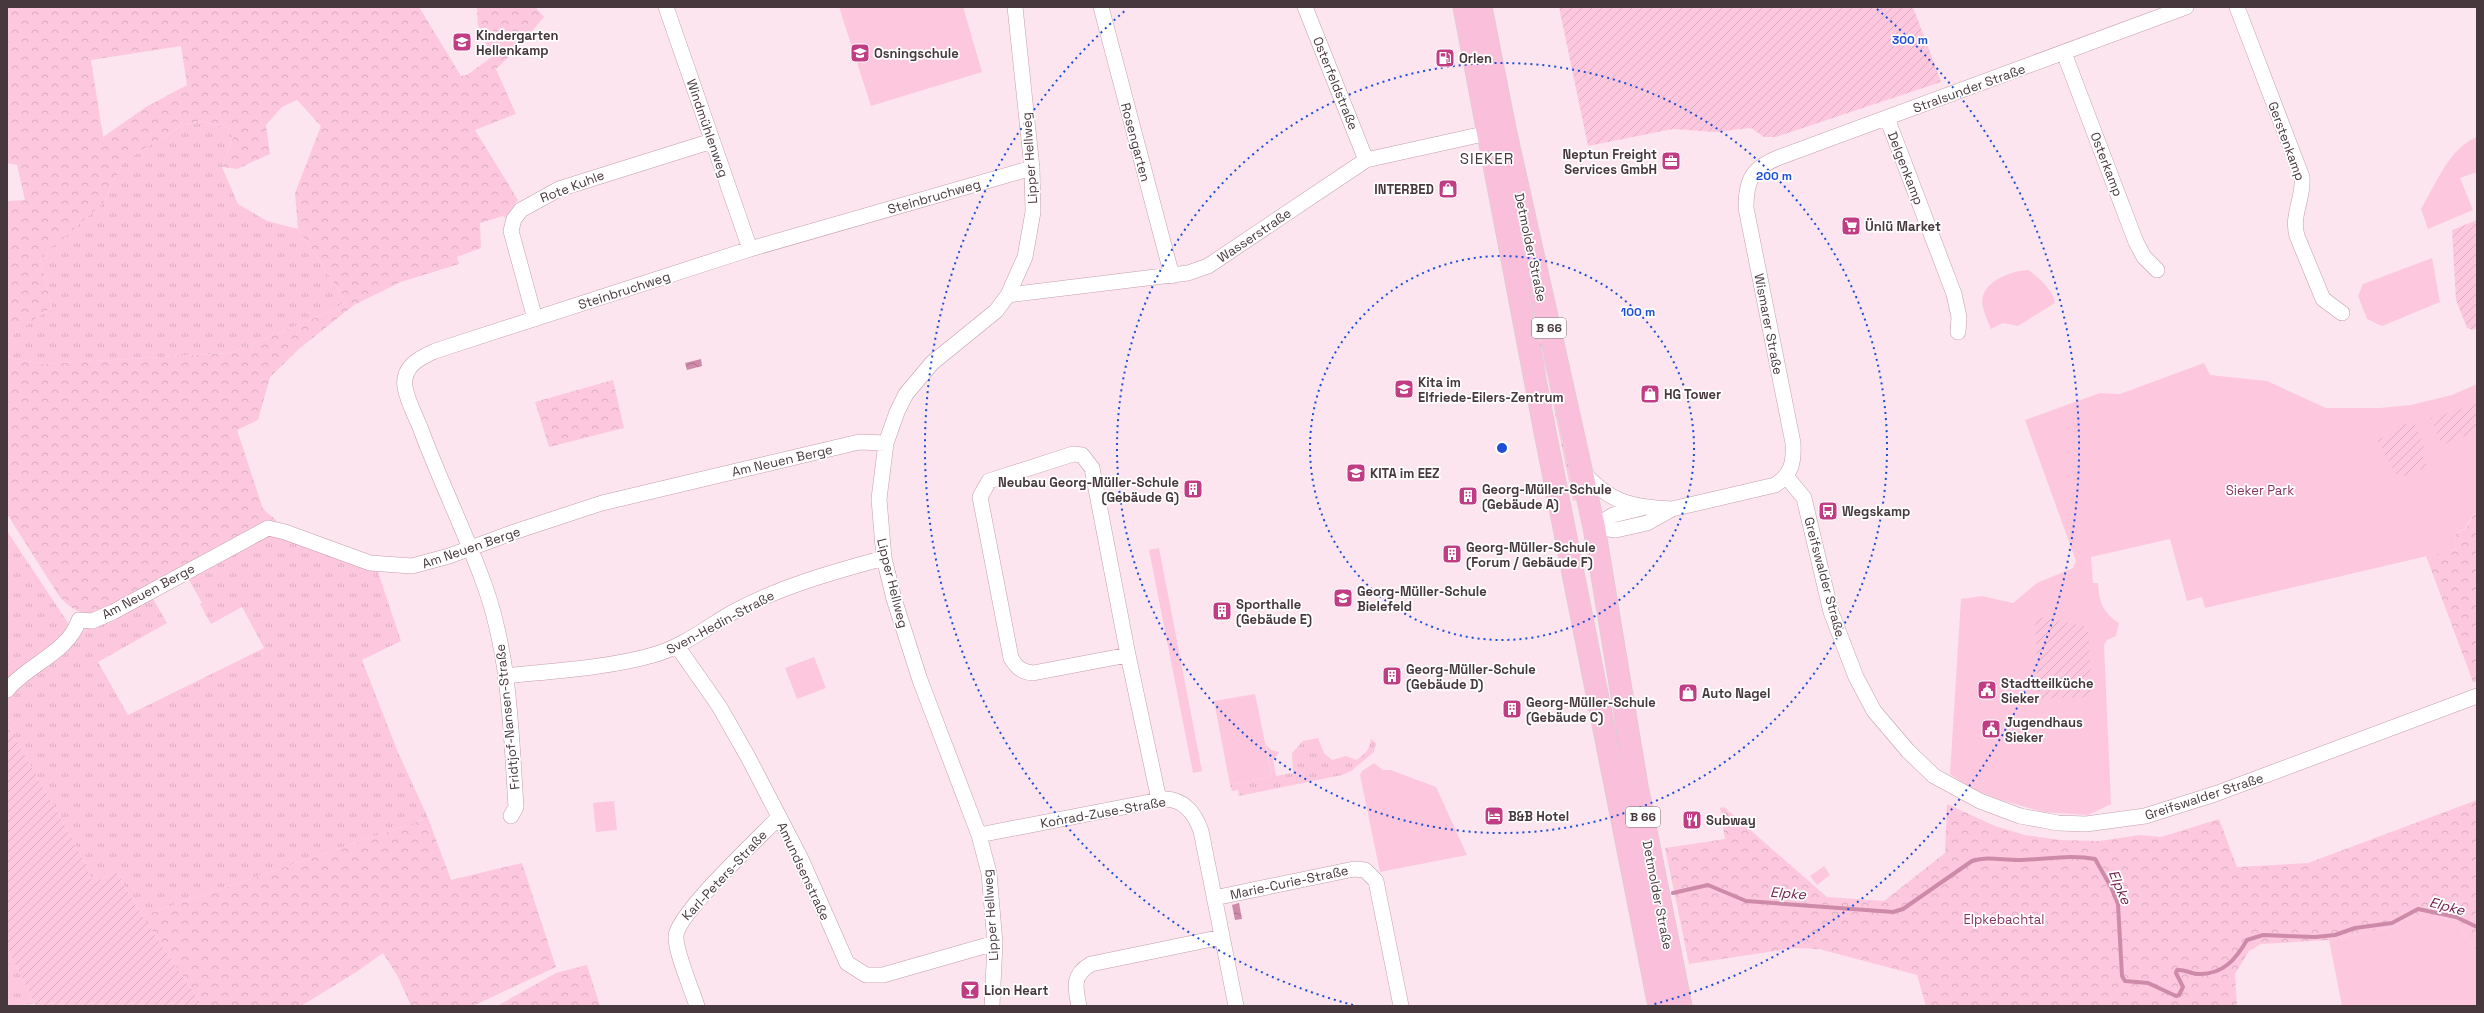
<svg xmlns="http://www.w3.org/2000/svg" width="2484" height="1013" viewBox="0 0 2484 1013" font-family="'Space Grotesk',sans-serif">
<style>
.grass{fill:url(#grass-tufts)}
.forest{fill:url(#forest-crowns);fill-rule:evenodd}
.park{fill:#fdc8de}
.garden{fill:url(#garden-furrows)}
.water{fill:url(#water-waves)}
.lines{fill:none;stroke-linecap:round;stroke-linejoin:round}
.stream{stroke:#ce8aa9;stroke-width:4}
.minor-casing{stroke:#c29ead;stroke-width:16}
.primary-casing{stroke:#d3cfd1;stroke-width:23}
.minor{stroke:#fff;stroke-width:15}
.primary{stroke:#fabfdb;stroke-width:22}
.ring{fill:none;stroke:#1d4ed8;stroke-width:2;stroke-dasharray:2 4}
.labels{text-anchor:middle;stroke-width:3.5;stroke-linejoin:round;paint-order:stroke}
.shield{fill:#fff;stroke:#7e7478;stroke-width:1}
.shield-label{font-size:12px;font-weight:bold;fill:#47383e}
.poi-label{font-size:13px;font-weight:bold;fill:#47383e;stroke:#fff;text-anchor:start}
.street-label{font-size:13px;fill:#47383e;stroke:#fff}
.park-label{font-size:13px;fill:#85335e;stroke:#fff}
.water-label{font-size:14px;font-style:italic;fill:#74234e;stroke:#fff}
.quarter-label{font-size:15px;letter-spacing:1px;fill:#47383e;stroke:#fff}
.centre{fill:#1d4ed8;stroke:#fff;stroke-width:2}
.ring-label{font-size:12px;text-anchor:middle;font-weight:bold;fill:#1d4ed8;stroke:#fff;stroke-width:3.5;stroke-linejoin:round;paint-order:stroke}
</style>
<defs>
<pattern id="grass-tufts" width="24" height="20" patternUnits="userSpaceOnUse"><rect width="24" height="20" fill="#fdc8de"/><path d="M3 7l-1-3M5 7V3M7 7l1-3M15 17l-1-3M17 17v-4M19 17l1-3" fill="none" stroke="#daadc0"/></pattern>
<pattern id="forest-crowns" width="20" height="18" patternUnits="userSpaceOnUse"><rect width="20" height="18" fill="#fdc8de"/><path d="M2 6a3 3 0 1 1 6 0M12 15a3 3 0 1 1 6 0" fill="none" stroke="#daadc0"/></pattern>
<pattern id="garden-furrows" width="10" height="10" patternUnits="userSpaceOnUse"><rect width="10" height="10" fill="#fdc8de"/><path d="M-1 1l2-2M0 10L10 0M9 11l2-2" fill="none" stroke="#daadc0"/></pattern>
<pattern id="water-waves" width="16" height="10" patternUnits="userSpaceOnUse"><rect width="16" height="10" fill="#ce8aa9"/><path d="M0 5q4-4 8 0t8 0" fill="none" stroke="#a9728b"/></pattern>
</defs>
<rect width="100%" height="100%" fill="#fce5ee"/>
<!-- grass -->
<path class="grass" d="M 203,121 L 227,128 L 233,137 L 222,167 L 238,204 L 267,221 L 298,229 L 346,301 L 334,310 L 230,353 L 43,364 L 7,357 L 7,339 L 52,307 L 40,259 L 103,203 L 124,161 L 185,124 Z
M 1540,324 L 1580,499 L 1573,501 L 1547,375 L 1533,331 Z
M 7,531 L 70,626 L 62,641 L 7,678 Z
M 267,533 L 377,569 L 401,641 L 362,660 L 397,750 L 428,818 L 142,916 L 116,871 L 92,884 L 87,866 L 58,813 L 7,724 L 7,698 L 10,692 L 83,631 L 151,595 L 167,623 L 98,662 L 128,715 L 264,648 L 242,607 L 211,624 L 200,604 L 202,603 L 186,575 Z
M 1318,738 L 1324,753 L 1332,760 L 1346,756 L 1356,760 C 1366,754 1369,750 1371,739 L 1376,743 L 1374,752 L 1351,771 L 1342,775 L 1239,796 L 1238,790 L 1232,791 L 1230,785 L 1272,777 L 1266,744 L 1271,750 L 1279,752 L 1273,760 L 1276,776 L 1293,773 L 1292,753 L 1303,741 Z
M 7,948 L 35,1004 L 7,1006 Z"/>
<!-- forest -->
<path class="forest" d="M 7,7 L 419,7 L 461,76 L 467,75 L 492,57 L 478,26 L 477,7 L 535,7 L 544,17 L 516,50 L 496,69 L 516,114 L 475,130 L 518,200 L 505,218 L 503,216 L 480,223 L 481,248 L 457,257 L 459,264 L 401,282 L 354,305 L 300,348 L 270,377 L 258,420 L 237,430 L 263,509 L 277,521 L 263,525 L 95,616 C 79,614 70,608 59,596 L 7,514 L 7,357 L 43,364 L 230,353 L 334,310 L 346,301 L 298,229 L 295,193 L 321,126 L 297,100 L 282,107 L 266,125 L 270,154 L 237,169 L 222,167 L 233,138 L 227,128 L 203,121 L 185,124 L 124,161 L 103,203 L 40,259 L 52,307 L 7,339 L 7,201 L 25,200 L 17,165 L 7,163 ZM 181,46 L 187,85 L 146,107 L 103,137 L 91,60 Z
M 613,380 L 624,428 L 549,447 L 535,402 Z
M 2477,509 L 2477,682 L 2473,682 L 2426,556 L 2453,550 L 2456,546 L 2454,535 L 2466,528 Z
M 2477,800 L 2477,952 L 2456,922 L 2414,916 L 2392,927 L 2329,940 L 2261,944 L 2249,951 L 2235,974 L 2237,1006 L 1926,1006 L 1917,975 L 1819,949 L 1794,948 L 1689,964 L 1665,848 L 1725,839 L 1720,808 L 1724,807 L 1827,897 L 1884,901 L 1945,853 L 1947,804 L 1995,826 L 2025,835 L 2060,840 L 2099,841 L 2140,835 L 2161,837 L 2219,819 L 2237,867 L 2308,863 Z
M 428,818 L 451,880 L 522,863 L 556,967 L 473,1006 L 411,1006 L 398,977 L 383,953 L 358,971 L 301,1006 L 203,1006 L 142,916 Z
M 587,965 L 600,1006 L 497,1006 L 556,973 Z"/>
<!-- park -->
<path class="park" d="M 839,7 L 963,7 L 982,72 L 871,106 Z
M 2477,137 L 2477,172 L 2460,178 L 2473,210 L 2428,229 L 2421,209 C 2436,184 2449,148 2477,137 Z
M 2432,258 L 2440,302 L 2382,326 L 2367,319 L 2358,296 L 2363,284 Z
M 2028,270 C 2038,276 2054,291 2055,303 L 2018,326 L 2003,323 L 1991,329 C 1987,319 1980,306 1983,296 C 1988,279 2013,271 2028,270 Z
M 2204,363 L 2210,375 L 2267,381 L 2326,408 L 2380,408 L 2411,405 L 2452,395 L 2477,384 L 2477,509 L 2465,528 L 2454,535 L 2456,546 L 2453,550 L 2205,608 L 2202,597 L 2187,601 L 2170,539 L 2091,557 L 2093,583 L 2098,583 C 2099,602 2103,613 2119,623 L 2116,636 L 2107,640 L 2104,645 L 2111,804 L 2088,815 L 2043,812 L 1998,799 L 1971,788 L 1950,774 L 1961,599 L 1982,596 L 2013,603 L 2037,583 L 2073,568 L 2076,561 L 2025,420 L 2100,393 L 2120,394 Z
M 1159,548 L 1202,771 L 1193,773 L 1149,550 Z
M 814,657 L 826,688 L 797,699 L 785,668 Z
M 1255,694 L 1272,777 L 1230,785 L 1214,701 Z
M 1374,763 L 1383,770 L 1391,770 L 1436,787 L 1467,855 L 1380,872 L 1360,775 L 1362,771 Z
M 614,801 L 617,830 L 596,832 L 593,803 Z
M 1824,866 L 1830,875 L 1817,885 L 1810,876 Z
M 2425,914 L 2456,922 L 2477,952 L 2477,1006 L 2342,1006 L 2329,940 L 2392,927 L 2414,916 Z"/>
<!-- garden -->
<path class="garden" d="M 1559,7 L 1913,7 L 1941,82 L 1776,137 L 1764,137 L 1751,128 L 1715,132 L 1673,129 L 1588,146 Z
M 2477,220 L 2477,328 L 2473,330 L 2467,328 L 2456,300 L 2452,230 Z
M 2477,404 L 2477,431 L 2442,445 L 2431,418 Z
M 2414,422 L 2425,450 L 2421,452 L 2427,467 L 2398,478 L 2377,440 L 2397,432 L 2396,426 Z
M 2035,616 L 2088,627 L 2092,697 L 2038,699 Z
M 7,724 L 58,813 L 87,866 L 92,884 L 116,871 L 142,916 L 203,1006 L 36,1006 L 7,948 Z"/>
<!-- water -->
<path class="water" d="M 701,359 L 702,366 L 687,370 L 685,363 Z
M 1239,903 L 1242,919 L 1235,920 L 1232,905 Z"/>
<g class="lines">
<!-- stream -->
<path class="stream" d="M 1673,893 L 1708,885 L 1746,901 L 1893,912 L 1903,909 L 1972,861 C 1988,856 2001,860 2018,860 C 2043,860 2070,854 2095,859 L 2111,887 L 2118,904 L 2122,976 L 2125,981 L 2148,983 L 2176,996 L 2179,995 L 2183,987 L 2176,973 L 2177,970 C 2185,969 2191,974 2198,974 C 2223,975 2236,959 2247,940 L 2263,935 L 2315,937 L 2335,935 L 2355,928 L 2392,923 L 2418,909 L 2456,917 L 2477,927"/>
<defs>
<path id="minor" d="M 666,7 L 750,249
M 1101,7 L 1172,276
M 1305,7 L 1366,160
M 2237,7 L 2302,177 C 2304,198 2291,215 2297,236 L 2323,299 L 2342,313
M 2064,53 L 2136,242 L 2144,257 L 2157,270
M 1887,118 L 1954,294 L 1959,317 L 1958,332
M 1008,295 L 1188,273 L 1208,266 L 1366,160 L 1488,133
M 535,319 L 511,231 L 514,219 L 521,210 L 559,189 L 712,141
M 1582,471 C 1610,503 1631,507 1672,509
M 1786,476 L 1804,498 L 1831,612 L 1856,677 L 1874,711 L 1908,751 L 1934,776 L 1980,801 L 2020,816 L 2058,823 L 2086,824 L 2145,816 L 2215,794 L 2477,696
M 1594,527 L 1616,530 L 1647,523 L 1672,509 L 1775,485 C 1792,475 1794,461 1793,443 L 1746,208 C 1746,179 1752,168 1780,157 L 2186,7
M 1594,527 L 1613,515 L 1642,508
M 677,646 L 719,706 L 748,757 L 801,859 L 847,963 L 866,975 L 883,975 L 995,943
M 1128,655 L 1033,673 C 1022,672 1017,668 1011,658 L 980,497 L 989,481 L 1073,454 L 1082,455 L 1092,468 L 1128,655 L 1159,800
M 505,676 C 552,671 608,668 653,655 C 683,647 708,626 735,611 C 782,586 833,572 884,558
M 7,690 C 28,664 68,653 79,620 L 92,621 L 113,612 L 268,528 L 285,532 L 370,563 L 412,566 L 449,556 L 514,532 L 602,503 L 859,442 L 886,443
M 511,816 L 516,807 C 511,732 510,653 483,581 C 464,529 439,479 420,427 C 415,415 407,400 405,387 C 402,367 419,358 435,351 L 750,249 L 1032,168
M 979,835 L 1165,799 C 1184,799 1195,814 1201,831 L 1236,1006
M 1214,898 L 1354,869 L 1365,870 L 1376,881 L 1401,1006
M 697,1006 C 692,990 675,951 676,936 C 677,914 760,837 779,817
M 992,1006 L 995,943 L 989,873 L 979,835 L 920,680 L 894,599 L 884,558 L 879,499 L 886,443 L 897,412 L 906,394 L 932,363 L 996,311 L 1008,295 L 1025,257 L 1033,212 L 1032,168 L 1015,7
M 1079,1006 C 1075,987 1072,975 1091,964 L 1222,937"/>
<path id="primary" d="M 1464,7 L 1545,432 L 1659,1006
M 1481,7 L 1505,129 L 1594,527 L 1637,786 L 1681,1006"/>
</defs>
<!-- minor casing -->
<use href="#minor" class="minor-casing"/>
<!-- primary casing -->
<use href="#primary" class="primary-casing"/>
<!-- minor -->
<use href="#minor" class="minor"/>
<!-- primary -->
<use href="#primary" class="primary"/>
</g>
<!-- distance rings -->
<g class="ring">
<circle cx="1502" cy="448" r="192"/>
<circle cx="1502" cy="448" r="385"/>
<path d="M1353 1005A577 577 0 0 1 1127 9M1877 9A577 577 0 0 1 1651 1005"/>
</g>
<!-- icons -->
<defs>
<symbol id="school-square" viewBox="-11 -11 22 22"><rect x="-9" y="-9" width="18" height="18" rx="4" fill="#c03d84" stroke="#fff"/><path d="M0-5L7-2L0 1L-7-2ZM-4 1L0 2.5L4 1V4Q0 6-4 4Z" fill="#fff"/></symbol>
<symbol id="fuel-square" viewBox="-11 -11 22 22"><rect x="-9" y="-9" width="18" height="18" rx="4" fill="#c03d84" stroke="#fff"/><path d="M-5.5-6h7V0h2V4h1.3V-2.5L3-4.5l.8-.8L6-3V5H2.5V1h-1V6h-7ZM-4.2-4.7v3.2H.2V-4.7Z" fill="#fff"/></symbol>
<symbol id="office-square" viewBox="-11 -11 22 22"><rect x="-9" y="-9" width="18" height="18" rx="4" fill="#c03d84" stroke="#fff"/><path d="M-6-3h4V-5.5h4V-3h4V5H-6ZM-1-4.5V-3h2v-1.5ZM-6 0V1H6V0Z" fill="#fff"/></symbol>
<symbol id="shop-square" viewBox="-11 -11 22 22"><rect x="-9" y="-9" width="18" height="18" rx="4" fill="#c03d84" stroke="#fff"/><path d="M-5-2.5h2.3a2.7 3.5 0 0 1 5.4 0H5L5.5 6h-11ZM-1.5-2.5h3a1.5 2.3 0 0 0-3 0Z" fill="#fff"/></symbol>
<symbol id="supermarket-square" viewBox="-11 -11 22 22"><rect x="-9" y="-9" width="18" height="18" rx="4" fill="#c03d84" stroke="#fff"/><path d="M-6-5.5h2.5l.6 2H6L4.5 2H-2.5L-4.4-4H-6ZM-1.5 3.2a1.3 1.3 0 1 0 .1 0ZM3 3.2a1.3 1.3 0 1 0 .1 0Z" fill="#fff"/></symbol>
<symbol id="building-square" viewBox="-11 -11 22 22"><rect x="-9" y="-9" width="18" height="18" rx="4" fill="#c03d84" stroke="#fff"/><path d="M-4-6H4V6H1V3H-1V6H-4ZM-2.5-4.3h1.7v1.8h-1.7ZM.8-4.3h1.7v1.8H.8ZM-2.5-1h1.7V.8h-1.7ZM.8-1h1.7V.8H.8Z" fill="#fff"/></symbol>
<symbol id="bus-square" viewBox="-11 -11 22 22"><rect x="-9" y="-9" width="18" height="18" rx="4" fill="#c03d84" stroke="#fff"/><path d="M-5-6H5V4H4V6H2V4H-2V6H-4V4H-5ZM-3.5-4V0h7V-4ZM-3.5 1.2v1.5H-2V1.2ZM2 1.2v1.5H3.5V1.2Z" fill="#fff"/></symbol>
<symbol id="civic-square" viewBox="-11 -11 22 22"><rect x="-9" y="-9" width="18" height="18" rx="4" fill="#c03d84" stroke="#fff"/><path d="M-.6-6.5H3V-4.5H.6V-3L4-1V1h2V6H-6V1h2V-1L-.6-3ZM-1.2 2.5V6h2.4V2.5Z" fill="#fff"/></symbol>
<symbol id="hotel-square" viewBox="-11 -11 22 22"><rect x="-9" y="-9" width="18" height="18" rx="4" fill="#c03d84" stroke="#fff"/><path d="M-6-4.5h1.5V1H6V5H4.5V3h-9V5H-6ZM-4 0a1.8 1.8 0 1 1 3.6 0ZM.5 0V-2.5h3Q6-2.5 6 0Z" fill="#fff"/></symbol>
<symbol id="restaurant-square" viewBox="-11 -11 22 22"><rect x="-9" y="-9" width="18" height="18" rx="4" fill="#c03d84" stroke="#fff"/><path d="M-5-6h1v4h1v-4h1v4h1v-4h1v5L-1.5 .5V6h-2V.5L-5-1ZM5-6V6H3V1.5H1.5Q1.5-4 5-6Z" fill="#fff"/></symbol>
<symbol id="bar-square" viewBox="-11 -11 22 22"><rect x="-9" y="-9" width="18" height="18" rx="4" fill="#c03d84" stroke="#fff"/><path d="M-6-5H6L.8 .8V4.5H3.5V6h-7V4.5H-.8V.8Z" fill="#fff"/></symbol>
</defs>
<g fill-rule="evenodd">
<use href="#school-square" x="451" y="31" width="22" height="22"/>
<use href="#school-square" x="849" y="42" width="22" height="22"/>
<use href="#fuel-square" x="1434" y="47" width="22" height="22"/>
<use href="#office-square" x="1660" y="150" width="22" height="22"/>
<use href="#shop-square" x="1437" y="178" width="22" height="22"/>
<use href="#supermarket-square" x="1840" y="215" width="22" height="22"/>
<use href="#school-square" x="1393" y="378" width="22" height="22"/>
<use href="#shop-square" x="1639" y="383" width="22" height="22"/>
<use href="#school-square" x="1345" y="462" width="22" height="22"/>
<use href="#building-square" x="1182" y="478" width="22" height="22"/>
<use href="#building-square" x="1457" y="485" width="22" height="22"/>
<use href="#bus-square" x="1817" y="500" width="22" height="22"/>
<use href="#building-square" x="1441" y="543" width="22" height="22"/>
<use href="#school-square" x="1332" y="587" width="22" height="22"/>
<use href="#building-square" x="1211" y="600" width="22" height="22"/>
<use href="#building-square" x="1381" y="665" width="22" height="22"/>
<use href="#civic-square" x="1976" y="679" width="22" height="22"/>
<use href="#shop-square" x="1677" y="682" width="22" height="22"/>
<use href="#building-square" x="1501" y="698" width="22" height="22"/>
<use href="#civic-square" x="1980" y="718" width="22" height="22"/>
<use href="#hotel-square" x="1483" y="805" width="22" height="22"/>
<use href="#restaurant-square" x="1681" y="809" width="22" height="22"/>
<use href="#bar-square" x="959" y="979" width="22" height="22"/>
</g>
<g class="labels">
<!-- shield labels -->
<g class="shield">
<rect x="1532" y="318" width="34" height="20" rx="3"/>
<rect x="1626" y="807" width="34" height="20" rx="3"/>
</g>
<g class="shield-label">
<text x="1549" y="332">B 66</text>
<text x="1643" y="821">B 66</text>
</g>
<!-- poi labels -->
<g class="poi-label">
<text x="476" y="40">Kindergarten<tspan x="476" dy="15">Hellenkamp</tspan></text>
<text x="874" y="58">Osningschule</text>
<text x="1459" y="63">Orlen</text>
<text x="1657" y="159" text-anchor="end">Neptun Freight<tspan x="1657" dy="15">Services GmbH</tspan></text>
<text x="1434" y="194" text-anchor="end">INTERBED</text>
<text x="1865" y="231">Ünlü Market</text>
<text x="1418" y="387">Kita im<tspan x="1418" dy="15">Elfriede-Eilers-Zentrum</tspan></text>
<text x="1664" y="399">HG Tower</text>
<text x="1370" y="478">KITA im EEZ</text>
<text x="1179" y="487" text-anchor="end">Neubau Georg-Müller-Schule<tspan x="1179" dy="15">(Gebäude G)</tspan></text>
<text x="1482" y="494">Georg-Müller-Schule<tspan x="1482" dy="15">(Gebäude A)</tspan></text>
<text x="1842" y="516">Wegskamp</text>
<text x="1466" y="552">Georg-Müller-Schule<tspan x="1466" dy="15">(Forum / Gebäude F)</tspan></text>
<text x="1357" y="596">Georg-Müller-Schule<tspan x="1357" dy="15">Bielefeld</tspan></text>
<text x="1236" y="609">Sporthalle<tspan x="1236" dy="15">(Gebäude E)</tspan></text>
<text x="1406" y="674">Georg-Müller-Schule<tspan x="1406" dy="15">(Gebäude D)</tspan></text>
<text x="2001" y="688">Stadtteilküche<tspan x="2001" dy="15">Sieker</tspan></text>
<text x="1702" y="698">Auto Nagel</text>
<text x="1526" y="707">Georg-Müller-Schule<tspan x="1526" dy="15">(Gebäude C)</tspan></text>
<text x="2005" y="727">Jugendhaus<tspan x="2005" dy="15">Sieker</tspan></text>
<text x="1508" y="821">B&amp;B Hotel</text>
<text x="1706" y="825">Subway</text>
<text x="984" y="995">Lion Heart</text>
</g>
<!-- street labels -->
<g class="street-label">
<text transform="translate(1336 83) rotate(68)" y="5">Osterfeldstraße</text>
<text transform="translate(1969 88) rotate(-20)" y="5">Stralsunder Straße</text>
<text transform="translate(708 128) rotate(71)" y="5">Windmühlenweg</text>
<text transform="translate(2287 141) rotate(70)" y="5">Gerstenkamp</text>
<text transform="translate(1136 142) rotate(75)" y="5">Rosengarten</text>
<text transform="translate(1029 158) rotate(-94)" y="5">Lipper Hellweg</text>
<text transform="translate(2107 164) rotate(69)" y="5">Osterkamp</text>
<text transform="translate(1906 168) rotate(69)" y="5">Delgenkamp</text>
<text transform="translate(572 186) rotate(-21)" y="5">Rote Kuhle</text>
<text transform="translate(934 196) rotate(-16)" y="5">Steinbruchweg</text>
<text transform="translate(1254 235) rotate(-34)" y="5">Wasserstraße</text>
<text transform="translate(1531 247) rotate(78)" y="5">Detmolder Straße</text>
<text transform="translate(624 290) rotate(-18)" y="5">Steinbruchweg</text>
<text transform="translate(1769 324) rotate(79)" y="5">Wismarer Straße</text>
<text transform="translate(782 460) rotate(-13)" y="5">Am Neuen Berge</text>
<text transform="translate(471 547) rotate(-19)" y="5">Am Neuen Berge</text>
<text transform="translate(1825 577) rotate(75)" y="5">Greifswalder Straße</text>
<text transform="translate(893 583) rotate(76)" y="5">Lipper Hellweg</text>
<text transform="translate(148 591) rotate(-28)" y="5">Am Neuen Berge</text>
<text transform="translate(720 622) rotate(-28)" y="5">Sven-Hedin-Straße</text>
<text transform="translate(507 717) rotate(-96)" y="5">Fridtjof-Nansen-Straße</text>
<text transform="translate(2204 796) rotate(-18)" y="5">Greifswalder Straße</text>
<text transform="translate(1103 812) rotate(-10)" y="5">Konrad-Zuse-Straße</text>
<text transform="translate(804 871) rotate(65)" y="5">Amundsenstraße</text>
<text transform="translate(724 875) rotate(-47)" y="5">Karl-Peters-Straße</text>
<text transform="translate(1289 882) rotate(-12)" y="5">Marie-Curie-Straße</text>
<text transform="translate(1658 895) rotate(79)" y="5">Detmolder Straße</text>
<text transform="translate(990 915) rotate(-94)" y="5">Lipper Hellweg</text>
</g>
<!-- park labels -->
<g class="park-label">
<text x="2260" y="495">Sieker Park</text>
<text x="2004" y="924">Elpkebachtal</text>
</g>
<!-- water labels -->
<g class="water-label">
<text transform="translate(2120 887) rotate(67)" y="5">Elpke</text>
<text transform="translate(1788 893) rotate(4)" y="5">Elpke</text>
<text transform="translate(2447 906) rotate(15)" y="5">Elpke</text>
</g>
<!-- quarter labels -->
<g class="quarter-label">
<text x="1487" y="164">SIEKER</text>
</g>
</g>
<circle cx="1502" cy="448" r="6" class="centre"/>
<g class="ring-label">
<text x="1910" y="44">300 m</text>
<text x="1774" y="180">200 m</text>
<text x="1638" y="316">100 m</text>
</g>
<!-- border -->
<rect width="2484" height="1013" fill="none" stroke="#47383e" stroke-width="16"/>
</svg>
